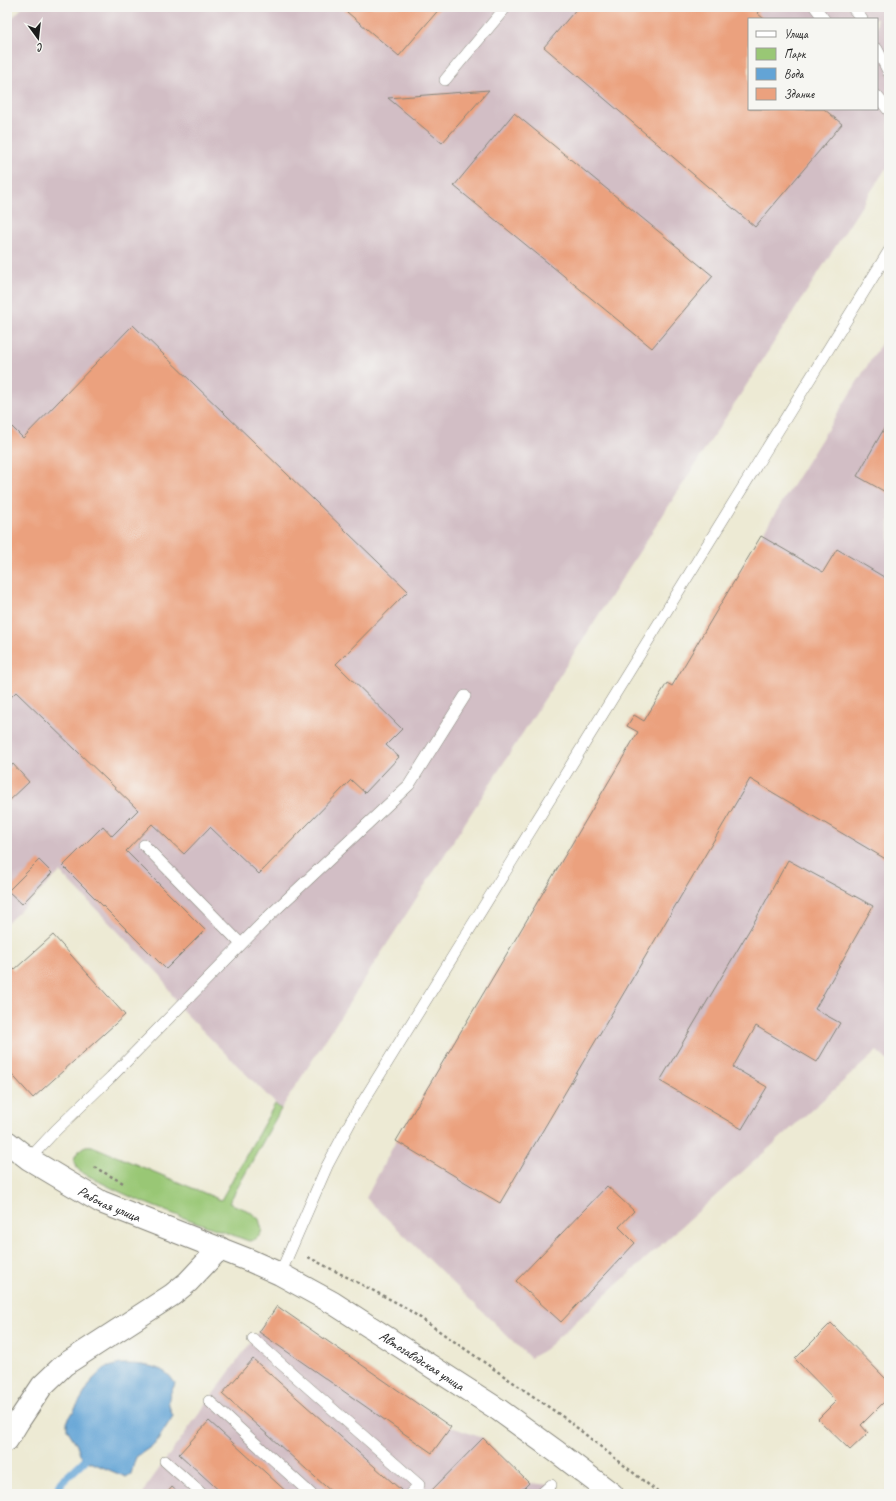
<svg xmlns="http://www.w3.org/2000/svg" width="896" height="1501" viewBox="0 0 896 1501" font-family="Caveat,sans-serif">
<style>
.industrial{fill:#d2bec5;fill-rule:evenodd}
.green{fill:#99c775;stroke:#5a7248}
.water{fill:#63a4d6;stroke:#406079}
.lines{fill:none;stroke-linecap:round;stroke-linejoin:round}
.stream{stroke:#63a4d6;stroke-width:8}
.building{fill:#eba17e}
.service-casing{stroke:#848378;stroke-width:12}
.minor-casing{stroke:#848378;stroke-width:24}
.tertiary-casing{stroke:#848378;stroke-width:24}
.path{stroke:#848378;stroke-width:2.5;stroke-dasharray:3 3;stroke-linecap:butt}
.service{stroke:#fff;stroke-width:11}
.minor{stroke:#fff;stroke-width:22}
.tertiary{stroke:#fff;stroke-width:22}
.labels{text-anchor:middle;stroke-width:3.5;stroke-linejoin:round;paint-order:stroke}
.street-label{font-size:14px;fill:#1c1c1c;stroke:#f6f6f2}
</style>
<rect width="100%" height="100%" fill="#f6f6f2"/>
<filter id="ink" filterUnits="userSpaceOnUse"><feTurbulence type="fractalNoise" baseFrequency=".025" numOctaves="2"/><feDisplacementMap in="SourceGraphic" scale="8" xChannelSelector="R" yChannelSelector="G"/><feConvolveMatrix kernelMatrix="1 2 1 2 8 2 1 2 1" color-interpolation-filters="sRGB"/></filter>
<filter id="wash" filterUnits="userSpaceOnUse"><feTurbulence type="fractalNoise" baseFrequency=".012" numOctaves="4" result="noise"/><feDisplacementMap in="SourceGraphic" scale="16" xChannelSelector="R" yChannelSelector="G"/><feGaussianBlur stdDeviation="0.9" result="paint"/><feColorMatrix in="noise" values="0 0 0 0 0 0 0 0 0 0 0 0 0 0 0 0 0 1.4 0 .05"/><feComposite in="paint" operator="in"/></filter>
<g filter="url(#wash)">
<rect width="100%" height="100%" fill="#edead4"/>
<!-- industrial -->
<path class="industrial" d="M 23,7 L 889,7 L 889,171 L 886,168 L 281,1109 L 179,1007 L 161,976 L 60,872 L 7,923 L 7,23 ZM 749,19 L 877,19 L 877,109 L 749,109 Z
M 889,331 L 889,1062 L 877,1051 L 543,1351 L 530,1358 L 366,1198 L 396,1141 L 638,732 L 627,726 L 634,715 L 644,721 L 667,683 L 673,686 L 761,536 Z
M 277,1306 L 451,1427 L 483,1438 L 529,1483 L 551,1485 L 562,1494 L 143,1494 L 146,1487 Z"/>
<!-- green -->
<path class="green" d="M 275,1104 L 281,1109 L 229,1203 L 249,1211 L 259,1219 L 262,1230 C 260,1237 256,1240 249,1241 C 198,1222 144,1206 96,1180 C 90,1176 80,1173 76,1167 C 72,1161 75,1155 79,1151 C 83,1146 87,1145 92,1146 L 221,1200 Z"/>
<!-- water -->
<path class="water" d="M 120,1364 C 139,1364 166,1364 175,1384 C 168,1398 166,1401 173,1416 L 155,1444 L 136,1457 L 131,1474 L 126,1477 L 85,1460 L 80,1455 L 77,1445 L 67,1429 L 67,1422 L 93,1379 L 105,1368 Z"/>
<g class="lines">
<!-- stream -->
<path class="stream" d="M 55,1494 L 62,1482 L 85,1460"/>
</g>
<g id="blocks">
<!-- building -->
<path class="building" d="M 341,7 L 441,7 L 399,56 Z
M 578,7 L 762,7 L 757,13 L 764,19 L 749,19 L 749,109 L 824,109 L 842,124 L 755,227 L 544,47 Z
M 489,90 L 442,143 L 388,98 Z
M 514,113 L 713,276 L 652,348 L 454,186 Z
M 133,325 L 408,591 L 336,664 L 402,729 L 386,745 L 399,757 L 365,793 L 351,780 L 259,874 L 210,827 L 184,854 L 152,824 L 126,851 L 205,930 L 166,969 L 63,866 L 103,826 L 112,836 L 138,810 L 16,692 L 7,701 L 7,422 L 23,438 Z
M 889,420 L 889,494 L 857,476 Z
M 761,536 L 823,572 L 837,549 L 889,580 L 889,861 L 750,779 L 500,1203 L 396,1141 L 638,732 L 627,726 L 634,715 L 644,721 L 667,683 L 672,686 Z
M 13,764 L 29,782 L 7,803 L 7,770 Z
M 39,860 L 52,873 L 22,904 L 8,891 Z
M 788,860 L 873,906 L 815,1009 L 840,1023 L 817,1062 L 756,1026 L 733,1067 L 767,1087 L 742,1129 L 660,1081 L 757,917 Z
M 53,935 L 125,1015 L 33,1098 L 7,1069 L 7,963 L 14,970 Z
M 607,1186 L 634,1211 L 619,1227 L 635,1243 L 561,1322 L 516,1281 Z
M 277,1306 L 451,1427 L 432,1453 L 259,1332 Z
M 831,1323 L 889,1382 L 889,1397 L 861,1425 L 868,1433 L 850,1450 L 818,1419 L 836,1401 L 795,1359 Z
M 253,1359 L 401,1490 L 397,1494 L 334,1494 L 222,1394 Z
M 209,1421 L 289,1494 L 223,1494 L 179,1454 Z
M 483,1438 L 529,1483 L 518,1494 L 428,1494 Z
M 172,1487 L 180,1494 L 166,1494 Z"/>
</g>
</g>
<g filter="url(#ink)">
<use href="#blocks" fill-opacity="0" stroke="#848378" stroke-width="1"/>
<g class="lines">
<defs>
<path id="service" d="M 815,7 L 824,19
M 852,7 L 862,19
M 877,49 L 889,73
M 445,80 L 506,7
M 877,96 L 889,111
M 144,845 L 241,944
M 29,1159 L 56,1130 L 111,1077 L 269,916 L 409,785 L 465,696
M 280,1274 L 327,1166 L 351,1121 L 889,251
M 253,1339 L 419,1485 L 410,1494
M 209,1401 L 311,1494
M 165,1461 L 202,1494
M 541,1494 L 551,1485"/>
<path id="minor" d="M 7,1440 L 18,1422 L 42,1386 L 64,1365 L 172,1295 L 188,1282 L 220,1248"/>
<g id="tertiary">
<path id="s1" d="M 7,1142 L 29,1159 L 101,1202 L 251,1261 L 280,1274 L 333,1303 L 499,1410 L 557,1452 L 612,1494"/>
</g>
</defs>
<!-- service casing -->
<use href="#service" class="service-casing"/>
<!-- minor casing -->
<use href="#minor" class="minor-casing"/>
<!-- tertiary casing -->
<use href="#tertiary" class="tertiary-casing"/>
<!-- path -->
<path class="path" d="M 94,1167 L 125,1184
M 308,1257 L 403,1306 L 566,1419 L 660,1494"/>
<!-- service -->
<use href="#service" class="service"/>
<!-- minor -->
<use href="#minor" class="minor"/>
<!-- tertiary -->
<use href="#tertiary" class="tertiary"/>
</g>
</g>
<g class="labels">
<!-- street labels -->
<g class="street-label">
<text dy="5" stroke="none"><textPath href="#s1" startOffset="120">Рабочая улица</textPath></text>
<text dy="5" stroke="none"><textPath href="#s1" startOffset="471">Автозаводская улица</textPath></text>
</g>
</g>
<!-- margin -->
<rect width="896" height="1501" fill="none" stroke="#f6f6f2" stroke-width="24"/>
<!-- legend -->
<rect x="748" y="18" width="130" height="92" fill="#f6f6f2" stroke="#9f9f9c"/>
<rect x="756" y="31" width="20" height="6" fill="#ffffff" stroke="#9f9f9c"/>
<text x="784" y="38" font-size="12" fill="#1c1c1c">Улица</text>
<rect x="756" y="48" width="20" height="12" fill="#99c775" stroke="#9f9f9c"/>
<text x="784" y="58" font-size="12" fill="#1c1c1c">Парк</text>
<rect x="756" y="68" width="20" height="12" fill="#63a4d6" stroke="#9f9f9c"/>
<text x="784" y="78" font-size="12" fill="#1c1c1c">Вода</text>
<rect x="756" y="88" width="20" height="12" fill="#eba17e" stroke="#9f9f9c"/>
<text x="784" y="98" font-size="12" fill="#1c1c1c">Здание</text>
<!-- north arrow -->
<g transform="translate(38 38) rotate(165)" stroke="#f6f6f2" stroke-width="3" paint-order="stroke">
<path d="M0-3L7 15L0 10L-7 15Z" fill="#1c1c1c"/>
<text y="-6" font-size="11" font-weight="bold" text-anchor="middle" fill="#1c1c1c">С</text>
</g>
</svg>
